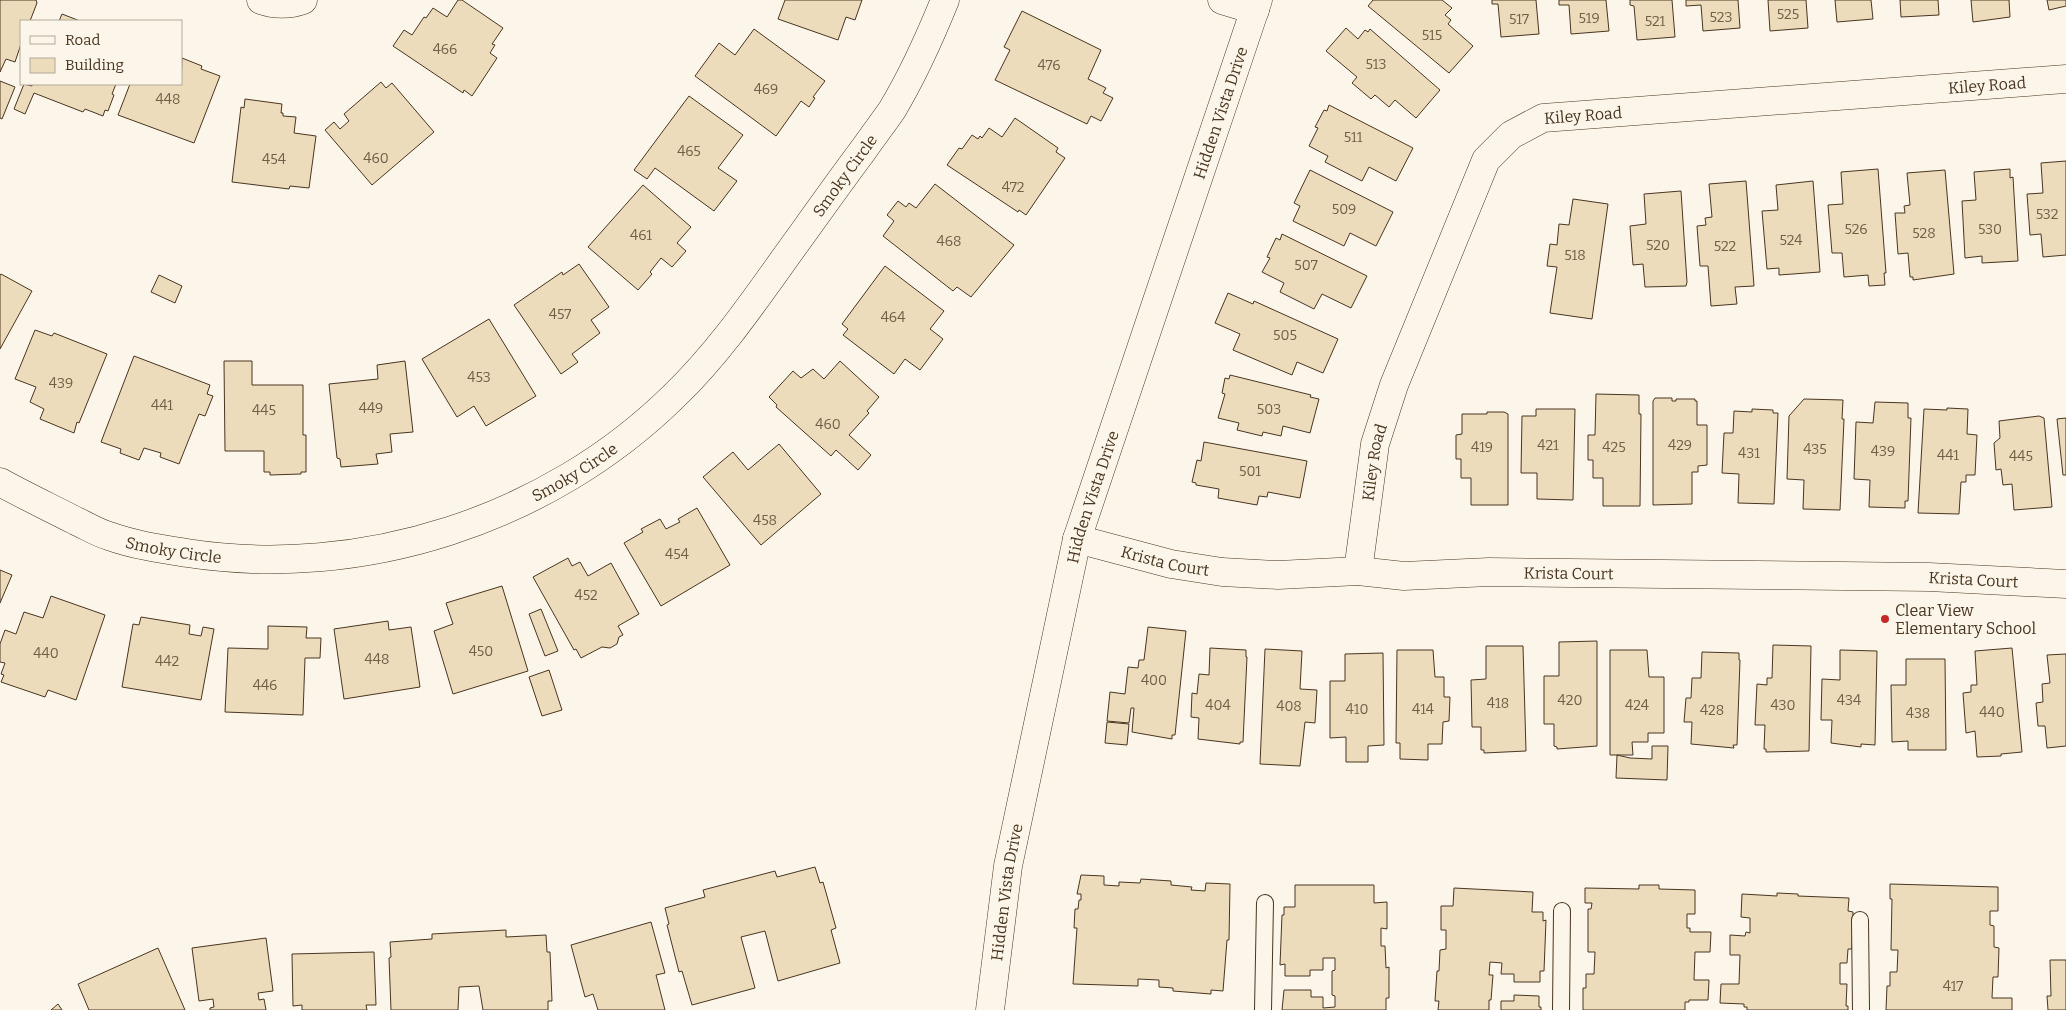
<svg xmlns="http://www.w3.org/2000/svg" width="2066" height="1010" viewBox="0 0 2066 1010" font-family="Bitter,serif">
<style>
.building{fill:#ecdcbc;stroke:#4a3520}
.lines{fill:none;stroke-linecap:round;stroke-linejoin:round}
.service-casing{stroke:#4a3520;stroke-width:18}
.minor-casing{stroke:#4a3520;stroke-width:29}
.tertiary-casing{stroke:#4a3520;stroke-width:29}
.service{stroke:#fbf6e9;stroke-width:16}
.minor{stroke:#fbf6e9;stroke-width:28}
.tertiary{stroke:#fbf6e9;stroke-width:28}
.poi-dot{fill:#c62828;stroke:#fbf6e9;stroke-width:2}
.labels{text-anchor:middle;stroke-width:4;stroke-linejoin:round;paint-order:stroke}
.number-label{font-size:14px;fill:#725f47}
.street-label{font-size:16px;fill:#4a3520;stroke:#fbf6e9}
.poi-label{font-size:16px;fill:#4a3520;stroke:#fbf6e9;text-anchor:start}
</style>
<rect width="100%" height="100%" fill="#fbf6e9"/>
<!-- building -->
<path class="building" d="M 0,0 L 36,0 L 37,3 L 30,21 L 21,21 L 21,44 L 15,62 L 6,59 L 0,72 Z
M 458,0 L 462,0 L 503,28 L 492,44 L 495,45 L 490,53 L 497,58 L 472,96 L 464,90 L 463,93 L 393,46 L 404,30 L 412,35 L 424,17 L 426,18 L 433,8 L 447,17 Z
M 785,0 L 862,0 L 855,20 L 846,17 L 838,40 L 778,19 Z
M 1373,0 L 1442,0 L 1452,8 L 1445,15 L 1451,20 L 1448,24 L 1473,46 L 1449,73 L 1368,6 Z
M 1492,0 L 1536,0 L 1539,34 L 1501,37 L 1498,4 L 1492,4 Z
M 1559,0 L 1606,0 L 1609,31 L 1571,34 L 1569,5 L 1559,5 Z
M 1630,0 L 1672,0 L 1675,37 L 1637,40 L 1634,6 L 1630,5 Z
M 1686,0 L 1738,0 L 1740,28 L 1703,31 L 1701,5 L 1686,6 Z
M 1768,0 L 1806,0 L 1808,28 L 1770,31 Z
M 1835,0 L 1871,0 L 1873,19 L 1837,22 Z
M 1900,0 L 1938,0 L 1939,15 L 1901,17 Z
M 1971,0 L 2009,0 L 2010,17 L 1973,22 Z
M 2047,0 L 2066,0 L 2066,6 L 2049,10 Z
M 1022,11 L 1101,50 L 1088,79 L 1106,88 L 1103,93 L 1113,98 L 1101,121 L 1091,116 L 1087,124 L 995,80 L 1010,50 L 1004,47 Z
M 62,14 L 80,21 L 59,21 Z
M 1346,28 L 1358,39 L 1365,30 L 1368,32 L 1370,29 L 1440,90 L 1416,118 L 1395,100 L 1389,107 L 1375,95 L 1371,99 L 1352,83 L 1357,77 L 1326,51 Z
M 754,29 L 825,81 L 813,97 L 815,98 L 809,107 L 801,101 L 776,136 L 695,76 L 719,43 L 735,55 Z
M 182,58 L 202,66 L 201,69 L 220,76 L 194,143 L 118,115 L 130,84 L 181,84 Z
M 0,81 L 15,87 L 2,119 L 0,118 Z
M 381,82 L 386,88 L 392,83 L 434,132 L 372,185 L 325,130 L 334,122 L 340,129 L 349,121 L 344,114 Z
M 24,84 L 32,86 L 32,84 L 116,84 L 112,94 L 114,95 L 108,111 L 105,110 L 103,116 L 85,109 L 83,112 L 34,93 L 25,114 L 14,109 Z
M 689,96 L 743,135 L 718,168 L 737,181 L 714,211 L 655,168 L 647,179 L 634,170 Z
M 245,99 L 282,104 L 281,113 L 283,113 L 283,116 L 296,117 L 294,133 L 316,136 L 309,188 L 290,186 L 289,189 L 232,182 L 241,107 L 244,108 Z
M 1329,105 L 1413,148 L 1396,181 L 1369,167 L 1362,181 L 1325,162 L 1328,156 L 1309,146 L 1318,128 L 1315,127 L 1324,110 L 1327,111 Z
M 1015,118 L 1058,148 L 1056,152 L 1065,158 L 1026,215 L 1019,210 L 1018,212 L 947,165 L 959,148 L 962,149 L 972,135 L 978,139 L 980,136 L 982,138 L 989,128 L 1002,137 Z
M 2066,161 L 2066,255 L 2043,257 L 2041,234 L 2030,235 L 2027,194 L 2043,193 L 2041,163 Z
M 1878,169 L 1886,273 L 1884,273 L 1885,285 L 1869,286 L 1868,275 L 1844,277 L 1842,253 L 1832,253 L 1828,205 L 1843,204 L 1841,172 Z
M 2010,169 L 2010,178 L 2013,177 L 2018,261 L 1982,263 L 1982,256 L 1965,258 L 1962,201 L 1976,200 L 1974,172 Z
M 1310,170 L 1393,212 L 1376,246 L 1350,233 L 1344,246 L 1293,221 L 1300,206 L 1294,203 Z
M 1945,170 L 1954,274 L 1913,280 L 1913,277 L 1910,277 L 1908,253 L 1898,254 L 1895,213 L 1905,213 L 1904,206 L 1910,205 L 1907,173 Z
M 1746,181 L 1754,286 L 1735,287 L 1737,304 L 1711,306 L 1708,266 L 1700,266 L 1697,226 L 1706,225 L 1705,218 L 1712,217 L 1709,184 Z
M 1813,181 L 1820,272 L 1779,275 L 1779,268 L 1767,269 L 1762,211 L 1778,210 L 1776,185 Z
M 935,184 L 1014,245 L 971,297 L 957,287 L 953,291 L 883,236 L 894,221 L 887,215 L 898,201 L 906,207 L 909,203 L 916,208 Z
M 643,185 L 691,227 L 677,243 L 686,251 L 672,267 L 661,258 L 650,272 L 652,274 L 638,290 L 588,247 Z
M 1681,191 L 1687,282 L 1686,286 L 1645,287 L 1643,264 L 1633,265 L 1630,226 L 1646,224 L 1644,194 Z
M 1573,199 L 1608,204 L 1592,319 L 1550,313 L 1557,267 L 1547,266 L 1550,244 L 1557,245 L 1559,224 L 1569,225 Z
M 1282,234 L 1367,276 L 1351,308 L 1322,294 L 1314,309 L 1280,292 L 1284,283 L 1262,272 L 1270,258 L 1267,257 L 1276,238 L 1280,240 Z
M 579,264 L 609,307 L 591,320 L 600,333 L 572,354 L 578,362 L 561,374 L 514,305 L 562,272 L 563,275 Z
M 885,266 L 944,311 L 930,329 L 943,339 L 920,370 L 905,359 L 894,374 L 843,335 L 848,329 L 842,324 Z
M 1,274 L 32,291 L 0,349 L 0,275 Z
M 159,275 L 182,286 L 175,303 L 151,292 Z
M 1228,293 L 1253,304 L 1254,301 L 1338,339 L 1323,373 L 1297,362 L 1292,375 L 1233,350 L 1240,334 L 1215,323 Z
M 489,319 L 536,396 L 486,426 L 474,406 L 457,417 L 422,359 Z
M 35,330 L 52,336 L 54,333 L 107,354 L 79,423 L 77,422 L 74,433 L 40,419 L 44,409 L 30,402 L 36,387 L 15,379 Z
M 134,356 L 210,385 L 207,394 L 213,396 L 205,416 L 199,414 L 179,464 L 160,457 L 161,453 L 144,448 L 139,460 L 120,453 L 121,449 L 101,442 Z
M 224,361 L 252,361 L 252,385 L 303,385 L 303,435 L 306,435 L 306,472 L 301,472 L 301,474 L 270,475 L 270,472 L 264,472 L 264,451 L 225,451 Z
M 405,361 L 413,432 L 390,434 L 392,452 L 376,454 L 378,464 L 341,467 L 340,459 L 337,458 L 329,384 L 378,379 L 377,365 Z
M 840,361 L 879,397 L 867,411 L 869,413 L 849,435 L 871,455 L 858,470 L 836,450 L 831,456 L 776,407 L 777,405 L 769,397 L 793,371 L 801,378 L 813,369 L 824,379 Z
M 1230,375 L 1311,395 L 1310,397 L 1319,399 L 1310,433 L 1283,426 L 1281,436 L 1263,432 L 1262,436 L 1237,430 L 1239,423 L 1218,418 L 1225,394 L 1222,393 L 1225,378 L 1229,379 Z
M 1596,394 L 1639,395 L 1639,414 L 1641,414 L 1640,506 L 1603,506 L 1603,478 L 1593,478 L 1593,460 L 1588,460 L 1588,435 L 1595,435 Z
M 1655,398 L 1672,398 L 1672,401 L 1676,401 L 1676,399 L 1695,399 L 1695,401 L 1697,401 L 1697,425 L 1707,425 L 1707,465 L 1698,466 L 1698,472 L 1692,472 L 1692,504 L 1653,505 L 1653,401 Z
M 1804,399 L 1843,400 L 1842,419 L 1844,419 L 1840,510 L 1803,509 L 1804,480 L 1787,479 L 1789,416 Z
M 1875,402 L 1908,403 L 1908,418 L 1911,418 L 1908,501 L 1905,501 L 1905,508 L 1869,507 L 1870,480 L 1854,479 L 1856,422 L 1873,423 Z
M 1947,408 L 1968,409 L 1967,434 L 1977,435 L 1975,475 L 1966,475 L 1966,482 L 1961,482 L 1959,514 L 1918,513 L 1924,409 L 1947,410 Z
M 1536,409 L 1575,409 L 1573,500 L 1537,499 L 1537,473 L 1521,473 L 1522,416 L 1536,416 Z
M 1752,409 L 1773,410 L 1773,413 L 1778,413 L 1774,504 L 1738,503 L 1739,474 L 1722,473 L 1724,433 L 1733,433 L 1734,411 L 1752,412 Z
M 1487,412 L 1504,412 L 1508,414 L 1508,505 L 1471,505 L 1471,478 L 1461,478 L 1461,459 L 1456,459 L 1456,435 L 1462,434 L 1462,414 L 1487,414 Z
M 2039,416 L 2044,418 L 2052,507 L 2014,510 L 2012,484 L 2003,485 L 2001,469 L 1996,470 L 1994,443 L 2000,438 L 1999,421 Z
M 2066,418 L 2066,475 L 2063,475 L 2057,419 Z
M 1204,442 L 1307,461 L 1300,498 L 1268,492 L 1267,497 L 1259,496 L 1257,505 L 1218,498 L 1219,489 L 1196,485 L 1196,483 L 1192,482 L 1197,460 L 1201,461 Z
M 779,444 L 821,494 L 761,545 L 703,477 L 733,452 L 748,470 Z
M 697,508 L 730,565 L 661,606 L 624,543 L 643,532 L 641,529 L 660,519 L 666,529 L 680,522 L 678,519 Z
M 568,558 L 572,566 L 580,562 L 588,576 L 611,563 L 639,614 L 618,626 L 623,635 L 619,637 L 617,644 L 610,648 L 602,647 L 581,658 L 576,649 L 574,650 L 533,577 Z
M 0,570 L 12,575 L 0,603 Z
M 502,586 L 528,671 L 453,694 L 434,631 L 453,624 L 446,603 Z
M 51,596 L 105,615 L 76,700 L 48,690 L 45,697 L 1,682 L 4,675 L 1,674 L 5,663 L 0,662 L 0,644 L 5,630 L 16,634 L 24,612 L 43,618 Z
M 541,609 L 558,651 L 545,656 L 529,614 Z
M 141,617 L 190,625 L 189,634 L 201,636 L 203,627 L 214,629 L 201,700 L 122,687 L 133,624 L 139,625 Z
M 388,621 L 389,630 L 411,627 L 420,687 L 344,699 L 334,629 Z
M 268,626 L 307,627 L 306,638 L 321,638 L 320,658 L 305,658 L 303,715 L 225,712 L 228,648 L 268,649 Z
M 1148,627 L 1186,631 L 1175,735 L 1172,735 L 1172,739 L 1132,732 L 1134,708 L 1131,708 L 1129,723 L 1107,721 L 1110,692 L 1125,694 L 1128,667 L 1138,668 L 1139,660 L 1144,660 Z
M 1597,641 L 1597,746 L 1557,749 L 1557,747 L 1554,746 L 1554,724 L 1544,724 L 1544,676 L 1559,676 L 1559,642 Z
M 1773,645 L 1811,646 L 1809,751 L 1766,752 L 1766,749 L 1764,749 L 1765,725 L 1755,725 L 1757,684 L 1767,685 L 1767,678 L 1772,678 Z
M 1486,646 L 1523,646 L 1526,751 L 1484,753 L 1484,750 L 1481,750 L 1481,727 L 1472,727 L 1471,680 L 1486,679 Z
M 1210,648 L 1246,650 L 1246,657 L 1247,657 L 1243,742 L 1240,742 L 1240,744 L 1198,739 L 1199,718 L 1191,717 L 1192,693 L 1197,694 L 1199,674 L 1209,675 Z
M 2012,648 L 2022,752 L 2001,754 L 2001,756 L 1977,757 L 1975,731 L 1966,733 L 1963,693 L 1971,692 L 1971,685 L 1977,685 L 1975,651 Z
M 1265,649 L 1302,651 L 1300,689 L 1317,690 L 1315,723 L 1305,722 L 1300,766 L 1260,764 Z
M 1397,650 L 1433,650 L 1435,677 L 1444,677 L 1444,697 L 1450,697 L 1449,721 L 1443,722 L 1442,744 L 1428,744 L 1428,760 L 1400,759 L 1400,743 L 1396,743 Z
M 1610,650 L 1647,650 L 1649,677 L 1664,677 L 1664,733 L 1648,733 L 1648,742 L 1632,742 L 1633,755 L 1610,755 Z
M 1840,650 L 1877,651 L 1875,745 L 1861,744 L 1861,747 L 1831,743 L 1832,720 L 1821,720 L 1822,679 L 1840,680 Z
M 1702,652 L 1739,653 L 1739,660 L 1740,660 L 1737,745 L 1733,745 L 1734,748 L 1691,744 L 1692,722 L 1684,722 L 1686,698 L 1691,698 L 1692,678 L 1701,678 Z
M 1383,653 L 1384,745 L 1368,746 L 1368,762 L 1346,762 L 1346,737 L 1330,738 L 1330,681 L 1345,681 L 1345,654 Z
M 2066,654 L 2066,746 L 2047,748 L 2045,726 L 2038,726 L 2036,703 L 2043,702 L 2042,684 L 2050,683 L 2047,655 Z
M 1906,659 L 1945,659 L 1946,750 L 1908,750 L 1908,741 L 1892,742 L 1891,685 L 1906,685 Z
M 549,670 L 562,710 L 542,716 L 529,677 Z
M 1107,722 L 1129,724 L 1127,745 L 1105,743 Z
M 1652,746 L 1668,746 L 1667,780 L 1616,778 L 1617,755 L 1630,758 L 1652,759 Z
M 815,867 L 820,883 L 823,882 L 836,928 L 831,930 L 840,963 L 778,981 L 765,931 L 741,937 L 755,988 L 692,1005 L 682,971 L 679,972 L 667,925 L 669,924 L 665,908 L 705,897 L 703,890 L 775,871 L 777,877 Z
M 1081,875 L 1104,876 L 1104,885 L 1119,886 L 1119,882 L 1140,883 L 1141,879 L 1171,881 L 1171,885 L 1192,887 L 1191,890 L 1205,891 L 1206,883 L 1230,884 L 1229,940 L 1227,940 L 1223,991 L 1211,990 L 1211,994 L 1173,991 L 1173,988 L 1159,987 L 1159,980 L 1138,979 L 1138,986 L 1073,984 L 1077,928 L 1074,928 L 1075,909 L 1078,909 L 1079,900 L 1081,900 L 1081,894 L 1077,894 Z
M 1890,884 L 1998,887 L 1998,911 L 1990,911 L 1990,925 L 1994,926 L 1994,947 L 1999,948 L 1998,977 L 1993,977 L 1992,998 L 2012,998 L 2012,1010 L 1886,1010 L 1887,986 L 1890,986 L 1890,972 L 1897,972 L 1898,950 L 1891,950 L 1892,899 L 1890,899 Z
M 1295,885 L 1374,885 L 1374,903 L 1387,902 L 1387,929 L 1381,928 L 1381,946 L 1385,946 L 1386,968 L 1389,967 L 1389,998 L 1386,998 L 1386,1010 L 1282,1010 L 1284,990 L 1311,990 L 1311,997 L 1323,997 L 1323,1008 L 1335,1007 L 1335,996 L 1332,995 L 1332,971 L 1335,970 L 1335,958 L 1323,958 L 1323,970 L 1310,970 L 1310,976 L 1285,976 L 1285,964 L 1280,965 L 1282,915 L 1284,915 L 1284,907 L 1295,907 Z
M 1639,885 L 1659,885 L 1659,889 L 1695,890 L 1695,914 L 1687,914 L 1687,928 L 1690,928 L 1690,932 L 1711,932 L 1710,952 L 1695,952 L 1694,980 L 1709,980 L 1708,1000 L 1689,1000 L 1689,1002 L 1685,1002 L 1685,1010 L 1583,1010 L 1583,988 L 1586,988 L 1586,974 L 1594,974 L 1595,952 L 1588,952 L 1588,909 L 1591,909 L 1592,903 L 1585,903 L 1585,888 L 1639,889 Z
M 1454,888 L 1533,892 L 1532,912 L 1543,912 L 1543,921 L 1546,920 L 1544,971 L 1540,971 L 1540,982 L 1514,982 L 1514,974 L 1501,974 L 1502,963 L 1490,962 L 1489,975 L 1493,975 L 1491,1000 L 1489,1000 L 1489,1010 L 1438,1010 L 1439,1001 L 1435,1001 L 1437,971 L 1439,971 L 1440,950 L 1446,949 L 1446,930 L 1441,930 L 1441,906 L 1453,906 Z
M 1777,893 L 1798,894 L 1798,896 L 1849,898 L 1848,911 L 1853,912 L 1852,949 L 1848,949 L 1847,963 L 1840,963 L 1840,984 L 1847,984 L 1846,1006 L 1848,1006 L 1848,1010 L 1747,1010 L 1747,1007 L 1744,1007 L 1744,1004 L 1720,1003 L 1721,984 L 1739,984 L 1740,955 L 1730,955 L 1730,935 L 1745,936 L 1746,932 L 1750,933 L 1750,918 L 1741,917 L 1742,894 L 1777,896 Z
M 651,922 L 665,973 L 656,975 L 665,1010 L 598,1010 L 593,994 L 585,997 L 571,945 Z
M 506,930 L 506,937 L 546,935 L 547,952 L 550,952 L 552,1001 L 548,1001 L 548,1010 L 483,1010 L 479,986 L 459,987 L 458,1010 L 391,1010 L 389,958 L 391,957 L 390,942 L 432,939 L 432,934 Z
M 266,938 L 273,991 L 258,993 L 259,1000 L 264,999 L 266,1010 L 210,1010 L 210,1008 L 214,1007 L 213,999 L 199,1001 L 192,948 Z
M 158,948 L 185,1010 L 89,1010 L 78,984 Z
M 374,952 L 376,1005 L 366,1005 L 367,1010 L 302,1010 L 302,1005 L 293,1006 L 292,954 Z
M 2050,960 L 2066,960 L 2066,1010 L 2048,1010 L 2047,996 L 2051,996 Z
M 1514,995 L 1539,996 L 1539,1007 L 1541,1007 L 1541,1010 L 1501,1010 L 1501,1001 L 1514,1001 Z
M 58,1004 L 62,1010 L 51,1010 Z"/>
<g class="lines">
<defs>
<path id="service" d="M 1860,920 L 1861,1010
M 1263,1010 L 1265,903
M 1561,1010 L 1562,911"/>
<g id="minor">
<path d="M 261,0 C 275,5 289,5 303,0"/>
<path d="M 1222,0 L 1255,10"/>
<path id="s1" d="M 0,482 C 25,496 51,508 76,521 C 87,526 98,533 109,536 C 134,545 161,549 187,553 C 362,580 548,520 674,396 C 724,348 762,289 803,233 C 823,205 843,177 864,149 C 873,136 883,123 892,110 C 913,75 930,37 945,0"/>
<path id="s2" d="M 1077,539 L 1171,564 L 1222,572 L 1278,575 L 1358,571 L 1404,576 L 1489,572 L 1929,577 L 2066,584"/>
<path id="s3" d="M 1358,571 L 1375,444 L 1394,385 L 1486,160 L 1511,135 L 1543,118 L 2066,79"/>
</g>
<g id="tertiary">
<path id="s4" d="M 990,1010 L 1008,866 L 1077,539 L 1258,0"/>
</g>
</defs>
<!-- service casing -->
<use href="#service" class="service-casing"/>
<!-- minor casing -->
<use href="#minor" class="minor-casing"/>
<!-- tertiary casing -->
<use href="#tertiary" class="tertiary-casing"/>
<!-- service -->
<use href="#service" class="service"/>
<!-- minor -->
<use href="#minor" class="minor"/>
<!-- tertiary -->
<use href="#tertiary" class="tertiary"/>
</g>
<!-- markers -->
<circle class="poi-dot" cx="1885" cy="619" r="5"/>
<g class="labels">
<!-- number labels -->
<g class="number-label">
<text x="1788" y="19">525</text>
<text x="1721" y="22">523</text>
<text x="1589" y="23">519</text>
<text x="1519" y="24">517</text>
<text x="1655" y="26">521</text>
<text x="1432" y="40">515</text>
<text x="445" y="54">466</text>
<text x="1376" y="69">513</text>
<text x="1049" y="70">476</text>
<text x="766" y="94">469</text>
<text x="168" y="104">448</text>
<text x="1353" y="142">511</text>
<text x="689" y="156">465</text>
<text x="376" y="163">460</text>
<text x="274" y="164">454</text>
<text x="1013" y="192">472</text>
<text x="1344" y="214">509</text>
<text x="2047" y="219">532</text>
<text x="1856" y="234">526</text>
<text x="1990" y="234">530</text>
<text x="1924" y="238">528</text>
<text x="641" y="240">461</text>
<text x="1791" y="245">524</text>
<text x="949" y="246">468</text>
<text x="1658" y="250">520</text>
<text x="1725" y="251">522</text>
<text x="1575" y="260">518</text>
<text x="1306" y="270">507</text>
<text x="560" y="319">457</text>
<text x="893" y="322">464</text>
<text x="1285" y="340">505</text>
<text x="479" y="382">453</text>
<text x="61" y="388">439</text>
<text x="162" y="410">441</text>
<text x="371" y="413">449</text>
<text x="1269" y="414">503</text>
<text x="264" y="415">445</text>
<text x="828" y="429">460</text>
<text x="1548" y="450">421</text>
<text x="1680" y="450">429</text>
<text x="1482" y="452">419</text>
<text x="1614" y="452">425</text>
<text x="1815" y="454">435</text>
<text x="1883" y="456">439</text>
<text x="1749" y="458">431</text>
<text x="1948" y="460">441</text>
<text x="2021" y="461">445</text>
<text x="1250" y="476">501</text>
<text x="765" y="525">458</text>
<text x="677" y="559">454</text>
<text x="586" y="600">452</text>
<text x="481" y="656">450</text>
<text x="46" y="658">440</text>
<text x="377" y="664">448</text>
<text x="167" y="666">442</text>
<text x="1154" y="685">400</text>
<text x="265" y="690">446</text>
<text x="1570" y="705">420</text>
<text x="1849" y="705">434</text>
<text x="1498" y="708">418</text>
<text x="1218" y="710">404</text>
<text x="1637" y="710">424</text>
<text x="1783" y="710">430</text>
<text x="1289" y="711">408</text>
<text x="1357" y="714">410</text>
<text x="1423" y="714">414</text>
<text x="1712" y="715">428</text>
<text x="1992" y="717">440</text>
<text x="1918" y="718">438</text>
<text x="1953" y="991">417</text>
</g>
<!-- street labels -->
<g class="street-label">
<text dy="6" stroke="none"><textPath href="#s3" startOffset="950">Kiley Road</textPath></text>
<text dy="6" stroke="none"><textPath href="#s4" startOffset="929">Hidden Vista Drive</textPath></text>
<text dy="6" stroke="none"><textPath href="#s3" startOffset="545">Kiley Road</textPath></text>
<text dy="6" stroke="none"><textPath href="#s1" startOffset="1011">Smoky Circle</textPath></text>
<text dy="6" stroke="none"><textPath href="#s3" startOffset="110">Kiley Road</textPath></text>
<text dy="6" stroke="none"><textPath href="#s1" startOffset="606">Smoky Circle</textPath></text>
<text dy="6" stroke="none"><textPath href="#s4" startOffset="524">Hidden Vista Drive</textPath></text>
<text dy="6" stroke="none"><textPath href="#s1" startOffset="188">Smoky Circle</textPath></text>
<text dy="6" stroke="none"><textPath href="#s2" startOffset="91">Krista Court</textPath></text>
<text dy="6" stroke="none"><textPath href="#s2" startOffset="496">Krista Court</textPath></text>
<text dy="6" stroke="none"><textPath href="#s2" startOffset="901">Krista Court</textPath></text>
<text dy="6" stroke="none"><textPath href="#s4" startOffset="119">Hidden Vista Drive</textPath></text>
</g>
<!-- poi labels -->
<g class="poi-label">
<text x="1895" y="616">Clear View<tspan x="1895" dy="18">Elementary School</tspan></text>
</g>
</g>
<!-- legend -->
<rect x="20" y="20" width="162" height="65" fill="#fbf6e9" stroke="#b4a999"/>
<rect x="30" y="36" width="25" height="8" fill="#fbf6e9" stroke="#b4a999"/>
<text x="65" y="45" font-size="15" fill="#4a3520">Road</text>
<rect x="30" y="58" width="25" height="15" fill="#ecdcbc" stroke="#b4a999"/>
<text x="65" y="70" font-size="15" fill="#4a3520">Building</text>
</svg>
